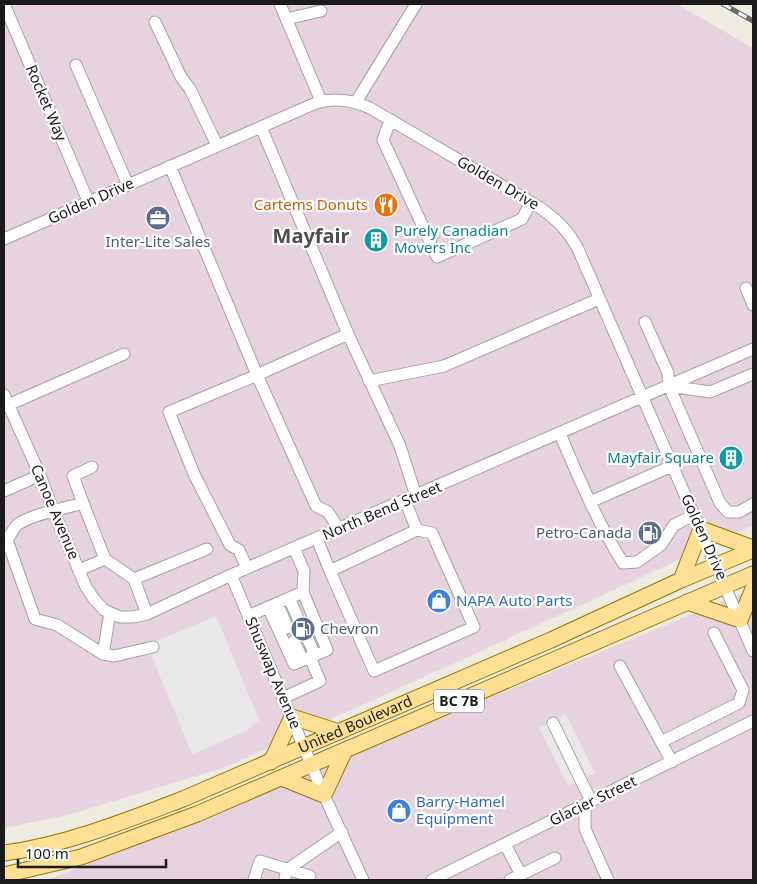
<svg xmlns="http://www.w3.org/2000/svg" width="757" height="884" viewBox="0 0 757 884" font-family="'Noto Sans',sans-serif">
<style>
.industrial{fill:#e7d2e0}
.parking{fill:#e7e7e7}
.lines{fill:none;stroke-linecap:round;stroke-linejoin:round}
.minor-casing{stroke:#a2a2a2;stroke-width:13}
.major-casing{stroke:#937600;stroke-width:17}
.minor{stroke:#fff;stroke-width:11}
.major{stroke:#ffdf94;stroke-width:15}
.rail-casing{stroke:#696969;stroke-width:5}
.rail{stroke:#fff;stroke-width:3;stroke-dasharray:9;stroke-linecap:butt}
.labels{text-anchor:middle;stroke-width:4.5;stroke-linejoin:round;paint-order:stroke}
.shield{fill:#fff;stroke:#5f5f5f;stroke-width:1}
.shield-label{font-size:14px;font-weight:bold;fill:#1b1b1b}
.street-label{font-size:15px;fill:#1b1b1b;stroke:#fff}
.food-label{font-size:15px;fill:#c56008;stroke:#fff;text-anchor:end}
.culture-label{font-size:15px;fill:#0d838f;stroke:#fff;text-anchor:start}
.service-label{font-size:15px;fill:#4e5e75;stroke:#fff}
.shop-label{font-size:15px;fill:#366cbe;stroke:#fff;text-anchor:start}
.district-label{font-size:20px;font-weight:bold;fill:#4e4e4e;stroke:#fff}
</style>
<rect width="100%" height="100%" fill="#eeebe0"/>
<!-- industrial -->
<path class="industrial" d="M 4,4 L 677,4 L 753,48 L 753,525 L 597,598 L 226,767 L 68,815 L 4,828 Z
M 753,589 L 753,880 L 48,880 L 233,804 Z"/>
<!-- parking -->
<path class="parking" d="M 216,616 L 260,722 L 252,725 L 247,731 L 192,754 L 147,645 Z
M 566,714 L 595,773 L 568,786 L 539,728 Z"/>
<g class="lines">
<defs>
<path id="minor" d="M 4,4 L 89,203
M 280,4 L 321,101
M 286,19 L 321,11
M 155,22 L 181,77 L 190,89 L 217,145
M 76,65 L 128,185
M 356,102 L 416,4
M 390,121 L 383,140 L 437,257 L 522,219 L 531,202
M 261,127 L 348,334
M 170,166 L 257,375 L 169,412 L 194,474 L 230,545 L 239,550 L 247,568
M 4,239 L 316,103 C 335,97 352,100 370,108 L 539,207 C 556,219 568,230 578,249 L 753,651
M 746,288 L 753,305
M 645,322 L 668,373 L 669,386 L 720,503 L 728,512 L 739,512 L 753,504
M 369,381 L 444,366 L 599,299
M 669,386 L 710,392 L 753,374
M 4,395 L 40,475 L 53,510 L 86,587 L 94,599 L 104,610 L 120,617 L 133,617 L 147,614 L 231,575 L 753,349
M 8,405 L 124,354
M 560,434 C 579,478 597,522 623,563 L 637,562 L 661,545 L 674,525 L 694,515
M 92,467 L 73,476 L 83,503 C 63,509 36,513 18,524 C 14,527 10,536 7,540 L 35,619 L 57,625 L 103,654
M 4,491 L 40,475
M 590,502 L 672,466
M 83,503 L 105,559 L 134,579 L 207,549
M 339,529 L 328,512 L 316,506 L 257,375 L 348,334 L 400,446 L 416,496
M 317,539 L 330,571 L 417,530 L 405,501
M 79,570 L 105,559
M 330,571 L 374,671 L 474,627 L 432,533 L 417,530
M 231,575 L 324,795 L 363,880
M 134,579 L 147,614
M 289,598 L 300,623
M 277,603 L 288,628
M 268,607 L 294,664 L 327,650 L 303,592
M 110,613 L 103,654 L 114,656 L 153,647
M 248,616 L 303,592 L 304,571 L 294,548
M 306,635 L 315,655
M 294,641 L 303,660
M 620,666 L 672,762
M 283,698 L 320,681 L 310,657
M 553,723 L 591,801
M 661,742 L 739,703 L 743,690 L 714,633
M 585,804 L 585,829 L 608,880
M 505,844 L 521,875
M 285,877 L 288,869 L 342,832
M 254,880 L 260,861 L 310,876 L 309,880
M 432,880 L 753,721
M 510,880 L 555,858"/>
<g id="major">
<path d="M 681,580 L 701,529 L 753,548"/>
<path d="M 687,602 L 740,620 L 753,589"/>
<path d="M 271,762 L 292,717 L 339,732"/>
<path d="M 282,778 L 324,795 L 345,750"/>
<path id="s1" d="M 4,853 C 65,845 125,821 183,799 L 551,640 L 681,580 L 753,550"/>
<path d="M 4,875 L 81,857 L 197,814 L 753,574"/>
</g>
</defs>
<!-- minor casing -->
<use href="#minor" class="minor-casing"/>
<!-- major casing -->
<use href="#major" class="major-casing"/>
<!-- minor -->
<use href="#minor" class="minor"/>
<!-- major -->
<use href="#major" class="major"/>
<defs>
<path id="rail" d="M 723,4 L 753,21"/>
</defs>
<!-- rail casing -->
<use href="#rail" class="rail-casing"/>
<!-- rail -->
<use href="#rail" class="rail"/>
</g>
<!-- icons -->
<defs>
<symbol id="restaurant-disc" viewBox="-11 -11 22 22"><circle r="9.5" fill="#e8710a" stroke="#fff"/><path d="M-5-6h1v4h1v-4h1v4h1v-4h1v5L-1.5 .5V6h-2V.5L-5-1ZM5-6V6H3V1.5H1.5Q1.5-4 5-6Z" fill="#fff"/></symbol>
<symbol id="office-disc" viewBox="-11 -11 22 22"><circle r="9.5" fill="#5c6f8a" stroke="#fff"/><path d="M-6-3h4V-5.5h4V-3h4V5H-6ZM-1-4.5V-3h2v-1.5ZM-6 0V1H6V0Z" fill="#fff"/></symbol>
<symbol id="building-disc" viewBox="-11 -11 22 22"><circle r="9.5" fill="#0f9aa8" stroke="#fff"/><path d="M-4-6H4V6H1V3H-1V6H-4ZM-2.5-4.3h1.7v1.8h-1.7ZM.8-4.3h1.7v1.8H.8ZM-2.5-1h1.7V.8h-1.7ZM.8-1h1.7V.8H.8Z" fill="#fff"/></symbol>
<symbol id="fuel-disc" viewBox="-11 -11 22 22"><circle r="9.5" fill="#5c6f8a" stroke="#fff"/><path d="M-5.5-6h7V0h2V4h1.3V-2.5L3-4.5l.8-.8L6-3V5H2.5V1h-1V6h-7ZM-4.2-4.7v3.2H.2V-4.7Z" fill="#fff"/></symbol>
<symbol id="shop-disc" viewBox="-11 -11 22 22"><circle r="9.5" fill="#3f7fe0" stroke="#fff"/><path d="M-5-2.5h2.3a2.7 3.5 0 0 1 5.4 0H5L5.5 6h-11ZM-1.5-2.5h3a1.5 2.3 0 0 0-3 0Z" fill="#fff"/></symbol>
</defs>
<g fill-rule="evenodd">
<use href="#restaurant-disc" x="372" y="191" width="28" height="28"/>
<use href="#office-disc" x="144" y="204" width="28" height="28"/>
<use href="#building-disc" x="362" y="226" width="28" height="28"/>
<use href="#building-disc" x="717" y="444" width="28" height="28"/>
<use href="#fuel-disc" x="636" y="519" width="28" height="28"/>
<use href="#shop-disc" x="425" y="587" width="28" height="28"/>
<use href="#fuel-disc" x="289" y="615" width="28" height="28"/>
<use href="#shop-disc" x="385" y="797" width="28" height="28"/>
</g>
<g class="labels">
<!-- shield labels -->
<rect class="shield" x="434" y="689.5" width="50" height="23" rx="4"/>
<g class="shield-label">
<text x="459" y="706">BC 7B</text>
</g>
<!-- street labels -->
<g class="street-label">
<text transform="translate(46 103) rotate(67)" y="5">Rocket Way</text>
<text transform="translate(498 183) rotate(30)" y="5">Golden Drive</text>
<text transform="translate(91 201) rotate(-24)" y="5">Golden Drive</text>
<text transform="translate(382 511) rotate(-23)" y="5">North Bend Street</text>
<text transform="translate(55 512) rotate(67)" y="5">Canoe Avenue</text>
<text transform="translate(704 537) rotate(66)" y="5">Golden Drive</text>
<text transform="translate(273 673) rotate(67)" y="5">Shuswap Avenue</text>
<text dy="5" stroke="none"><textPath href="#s1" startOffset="375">United Boulevard</textPath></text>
<text transform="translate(593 801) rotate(-26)" y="5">Glacier Street</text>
</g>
<!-- food labels -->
<g class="food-label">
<text x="368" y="210">Cartems Donuts</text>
</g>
<!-- culture labels -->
<g class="culture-label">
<text x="394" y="236">Purely Canadian<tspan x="394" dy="17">Movers Inc</tspan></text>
<text x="714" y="463" text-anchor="end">Mayfair Square</text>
</g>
<!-- service labels -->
<g class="service-label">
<text x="158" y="247">Inter-Lite Sales</text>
<text x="632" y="538" text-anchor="end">Petro-Canada</text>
<text x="320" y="634" text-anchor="start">Chevron</text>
</g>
<!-- shop labels -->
<g class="shop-label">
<text x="456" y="606">NAPA Auto Parts</text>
<text x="416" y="807">Barry-Hamel<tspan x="416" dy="17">Equipment</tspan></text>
</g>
<!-- district labels -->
<g class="district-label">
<text x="311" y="243">Mayfair</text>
</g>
</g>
<!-- border -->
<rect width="757" height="884" fill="none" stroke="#1b1b1b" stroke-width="10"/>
<!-- scale -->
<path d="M18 859v8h148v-8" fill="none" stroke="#1b1b1b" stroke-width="2.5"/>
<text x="25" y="859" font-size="15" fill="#1b1b1b" stroke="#ffffff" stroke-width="4" paint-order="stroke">100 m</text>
</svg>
